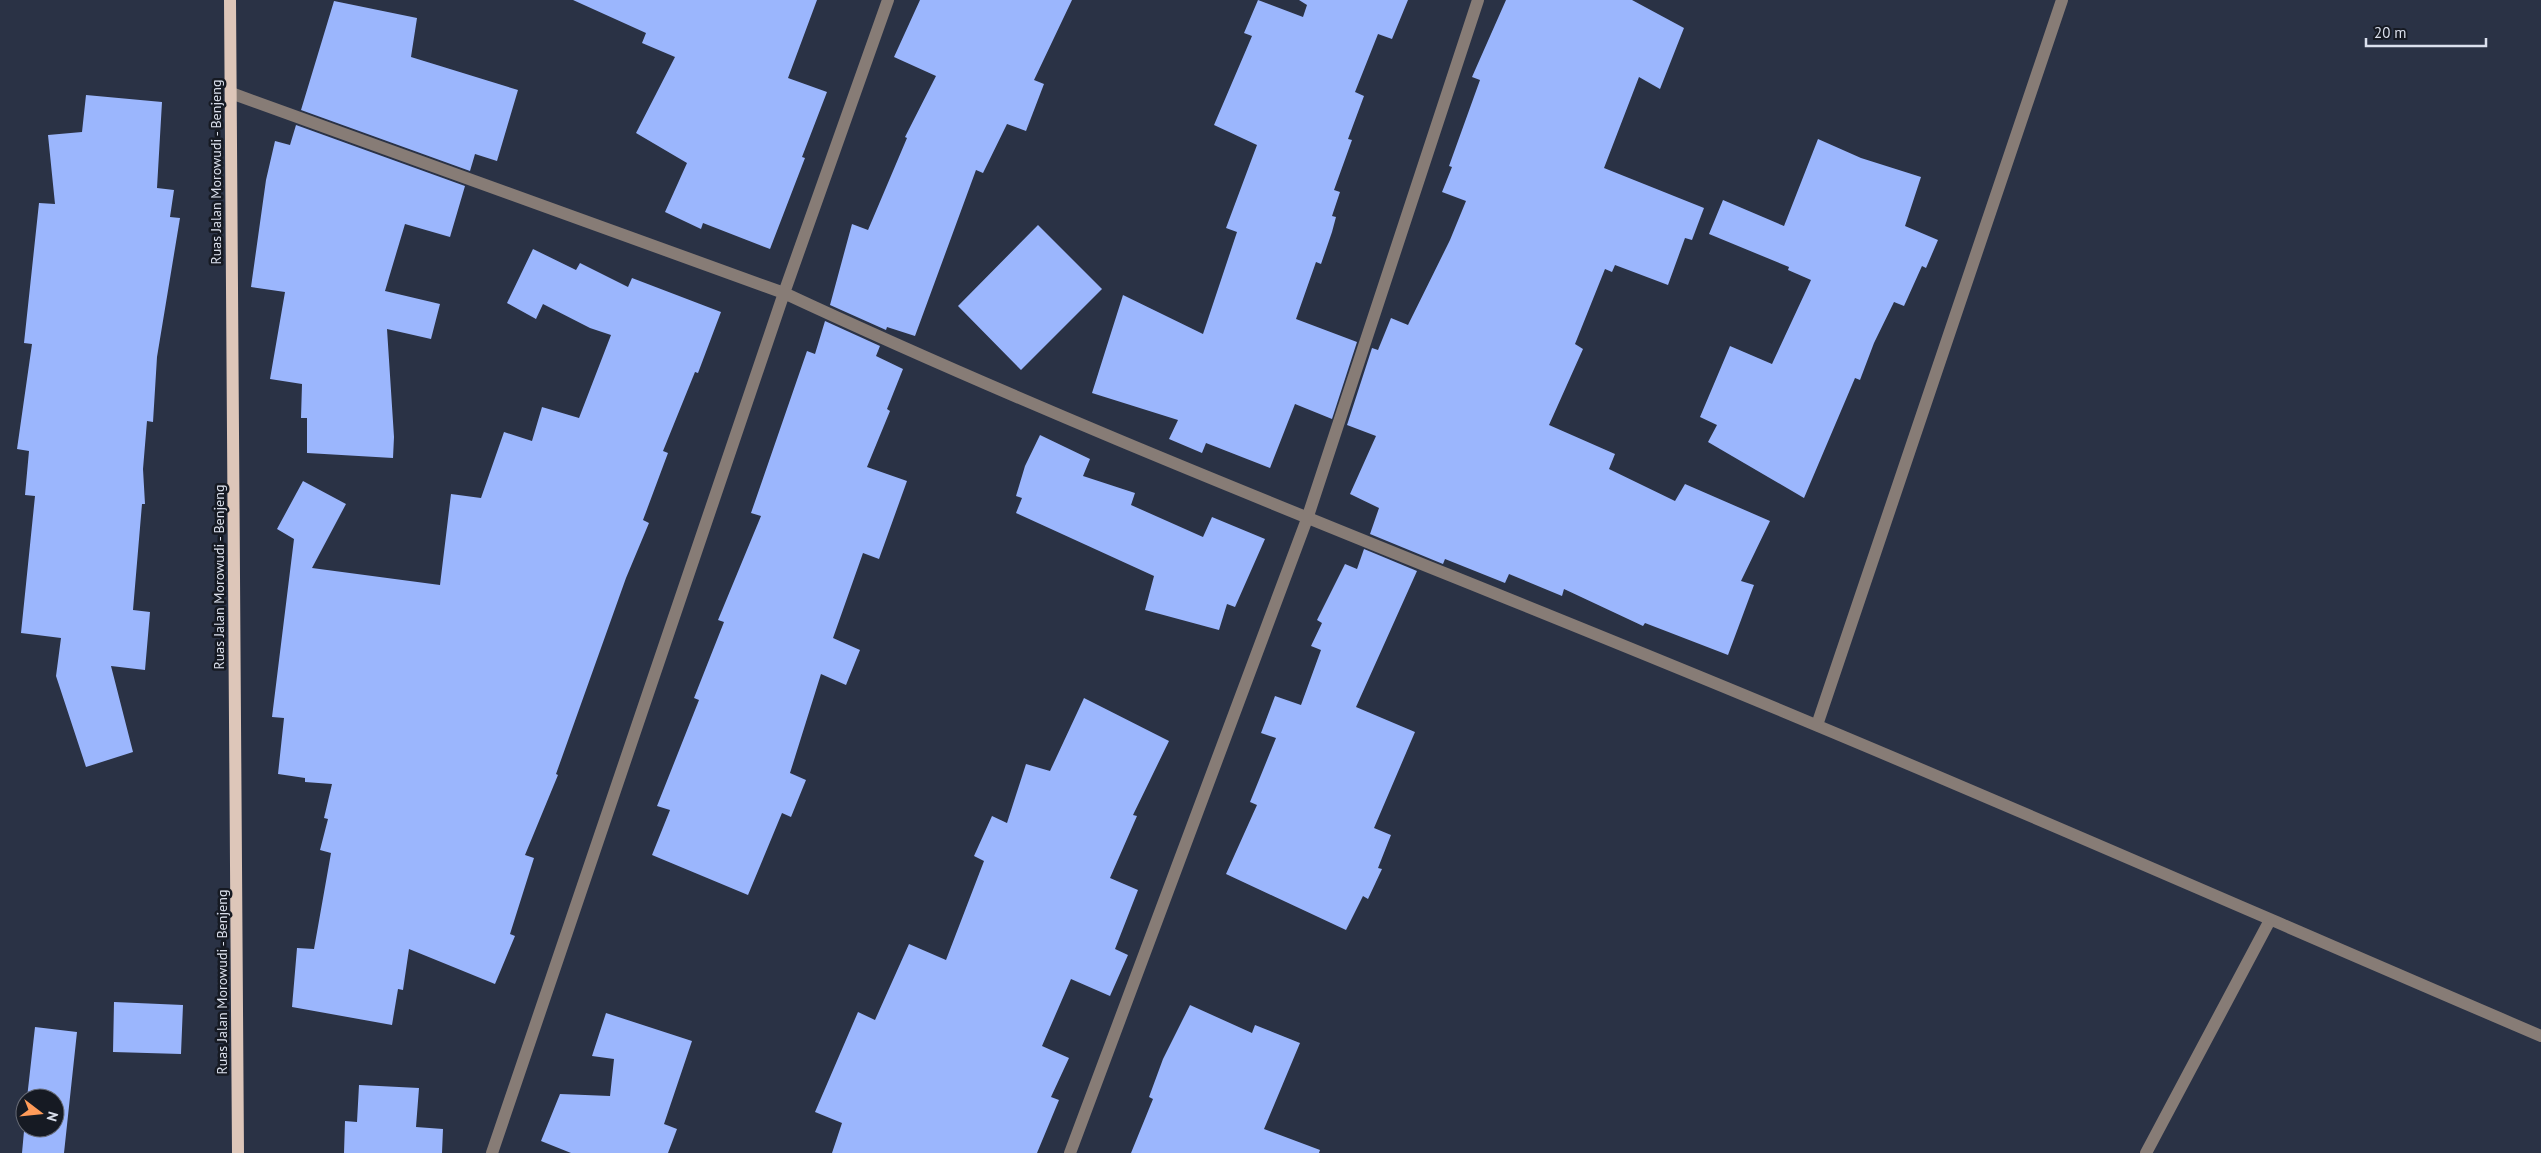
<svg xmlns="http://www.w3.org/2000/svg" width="2541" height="1153" viewBox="0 0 2541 1153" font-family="'PT Sans',sans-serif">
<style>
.building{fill:#9bb6fd}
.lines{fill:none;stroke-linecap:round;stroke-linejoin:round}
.minor{stroke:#877c76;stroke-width:12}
.major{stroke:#ddc6b9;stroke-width:12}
.labels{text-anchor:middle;stroke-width:5;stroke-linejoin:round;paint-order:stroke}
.street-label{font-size:14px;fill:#dbe0ed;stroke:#161a23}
</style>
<rect width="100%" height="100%" fill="#2a3245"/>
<!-- building -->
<path class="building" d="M 573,0 L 817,0 L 788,78 L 827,92 L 802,157 L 805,158 L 770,249 L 703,223 L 701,229 L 665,212 L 687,163 L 636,133 L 675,57 L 642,43 L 646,33 Z
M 920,0 L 1072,0 L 1034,80 L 1044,84 L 1026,131 L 1007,124 L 983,173 L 976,170 L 915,336 L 887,327 L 886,330 L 830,305 L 852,224 L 868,230 L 907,138 L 905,137 L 936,76 L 894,57 Z
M 1258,0 L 1303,17 L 1307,5 L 1299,0 L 1408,0 L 1392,39 L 1378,34 L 1355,92 L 1364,96 L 1348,139 L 1352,140 L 1334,190 L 1340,192 L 1332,216 L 1336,217 L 1332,232 L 1321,264 L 1316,262 L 1296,319 L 1357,342 L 1332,419 L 1295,404 L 1270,468 L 1206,443 L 1202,453 L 1169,439 L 1178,420 L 1092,393 L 1123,295 L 1203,334 L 1237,232 L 1226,228 L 1257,145 L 1214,125 L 1252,36 L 1244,33 Z
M 1506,0 L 1632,0 L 1684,28 L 1660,89 L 1639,77 L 1604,168 L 1704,208 L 1692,240 L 1685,238 L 1668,285 L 1615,265 L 1612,272 L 1605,269 L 1575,344 L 1583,349 L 1549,425 L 1615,454 L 1609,469 L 1675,501 L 1685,484 L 1770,521 L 1741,581 L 1754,585 L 1728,655 L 1645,623 L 1643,626 L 1564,589 L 1562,596 L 1509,574 L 1505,583 L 1445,559 L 1443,564 L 1370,534 L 1379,508 L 1350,494 L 1376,436 L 1347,425 L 1372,348 L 1378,350 L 1391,318 L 1408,325 L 1450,240 L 1466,201 L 1442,192 L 1452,167 L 1449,166 L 1480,80 L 1472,77 Z
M 334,1 L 417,18 L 411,57 L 518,90 L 497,161 L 475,154 L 470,171 L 301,110 Z
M 86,95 L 162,102 L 157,188 L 174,190 L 170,217 L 180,218 L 157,357 L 153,422 L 147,421 L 143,469 L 145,504 L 142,504 L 133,610 L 150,612 L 145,670 L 111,666 L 133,752 L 86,767 L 56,676 L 61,638 L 21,633 L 35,496 L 25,495 L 29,451 L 17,449 L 32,344 L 24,343 L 39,203 L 55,204 L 48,135 L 82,132 Z
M 296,125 L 465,186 L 450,237 L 405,224 L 385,291 L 440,304 L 431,339 L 387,329 L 394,437 L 393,458 L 307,453 L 307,418 L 301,418 L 302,384 L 270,379 L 285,292 L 251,287 L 266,180 L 275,141 L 290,145 Z
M 1818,139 L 1861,158 L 1921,177 L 1905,226 L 1938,240 L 1926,268 L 1922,266 L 1904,306 L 1894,302 L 1874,343 L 1860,380 L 1855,378 L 1804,498 L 1708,442 L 1717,425 L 1700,417 L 1730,346 L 1772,364 L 1811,280 L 1788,270 L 1789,267 L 1709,234 L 1723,200 L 1784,226 Z
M 1038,225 L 1102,289 L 1021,370 L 958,306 Z
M 533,249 L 576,270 L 580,263 L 628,287 L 632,278 L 721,312 L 698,373 L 695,372 L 663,451 L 668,453 L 643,520 L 649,523 L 626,578 L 556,774 L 558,775 L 525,855 L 534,858 L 510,934 L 515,936 L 495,984 L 409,949 L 403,990 L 398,989 L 392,1025 L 292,1007 L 297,948 L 314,949 L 331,853 L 320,850 L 328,819 L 324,818 L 332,784 L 305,782 L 305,778 L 278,774 L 284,718 L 272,717 L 294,539 L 277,529 L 303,481 L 346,504 L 312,568 L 440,585 L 451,494 L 481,498 L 504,432 L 532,441 L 542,407 L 579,418 L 611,335 L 590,328 L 543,304 L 536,319 L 507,303 Z
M 825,321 L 880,346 L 876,356 L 903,369 L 887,409 L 890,411 L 867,467 L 907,481 L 879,559 L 863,553 L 833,638 L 860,650 L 846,685 L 821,674 L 790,773 L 806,780 L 791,817 L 782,813 L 748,895 L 652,855 L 670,810 L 657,806 L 699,700 L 694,698 L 724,622 L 718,620 L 761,516 L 751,513 L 807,351 L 815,354 Z
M 1040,435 L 1090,459 L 1083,476 L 1135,493 L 1131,505 L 1203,537 L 1212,517 L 1265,539 L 1235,607 L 1227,604 L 1219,630 L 1145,610 L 1154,576 L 1016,513 L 1022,498 L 1016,496 L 1025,466 Z
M 1364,549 L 1417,571 L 1356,707 L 1415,732 L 1374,828 L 1391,835 L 1378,868 L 1382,869 L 1368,899 L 1363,896 L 1346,930 L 1226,874 L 1257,805 L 1250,802 L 1276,738 L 1261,733 L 1275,696 L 1301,705 L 1321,650 L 1311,646 L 1322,623 L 1317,620 L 1345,564 L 1357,569 Z
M 1084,698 L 1169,741 L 1133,815 L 1137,816 L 1110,878 L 1138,890 L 1115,949 L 1128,955 L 1110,996 L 1071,979 L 1042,1046 L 1069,1058 L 1051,1097 L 1059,1100 L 1037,1153 L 832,1153 L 842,1123 L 815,1112 L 858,1012 L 875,1020 L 909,944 L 946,960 L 984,861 L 974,856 L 992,816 L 1007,823 L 1026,764 L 1050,771 Z
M 114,1002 L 183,1005 L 181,1054 L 113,1052 Z
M 1190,1005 L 1252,1033 L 1255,1025 L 1300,1043 L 1264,1129 L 1320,1150 L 1319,1153 L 1131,1153 L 1153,1099 L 1149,1097 L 1163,1059 Z
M 606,1013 L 692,1041 L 664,1124 L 677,1129 L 668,1153 L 571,1153 L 541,1141 L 560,1094 L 610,1096 L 614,1059 L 592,1056 Z
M 35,1027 L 77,1032 L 64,1153 L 22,1153 L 25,1120 L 25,1128 L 55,1128 L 55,1098 L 27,1098 Z
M 359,1085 L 419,1088 L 416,1127 L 443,1129 L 442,1153 L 344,1153 L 345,1121 L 357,1122 Z"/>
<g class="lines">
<!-- minor -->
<path class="minor" d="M 231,93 L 784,293 C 1123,451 1474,581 1818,726 C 2060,827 2300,933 2541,1036
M 1817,725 L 2062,0
M 492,1153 L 784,293 L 888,0
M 1070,1153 L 1307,519 L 1478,0
M 2146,1153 L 2270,920"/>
<!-- major -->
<path class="major" d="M 230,0 L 238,1153"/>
</g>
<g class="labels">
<!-- street labels -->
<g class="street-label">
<text transform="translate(216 172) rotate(-90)" y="5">Ruas Jalan Morowudi - Benjeng</text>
<text transform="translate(219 577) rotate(-90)" y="5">Ruas Jalan Morowudi - Benjeng</text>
<text transform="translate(222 982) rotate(-90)" y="5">Ruas Jalan Morowudi - Benjeng</text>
</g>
</g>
<!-- north arrow -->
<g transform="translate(40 1113) rotate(106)"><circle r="24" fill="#161a23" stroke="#656974"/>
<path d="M0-4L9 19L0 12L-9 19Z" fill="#ff9b59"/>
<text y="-8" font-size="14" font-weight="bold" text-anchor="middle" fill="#dbe0ed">N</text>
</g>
<!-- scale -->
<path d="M2366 38v8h120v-8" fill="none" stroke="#dbe0ed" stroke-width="2.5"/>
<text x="2374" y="38" font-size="15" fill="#dbe0ed" stroke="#161a23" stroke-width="4" paint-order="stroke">20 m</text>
</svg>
